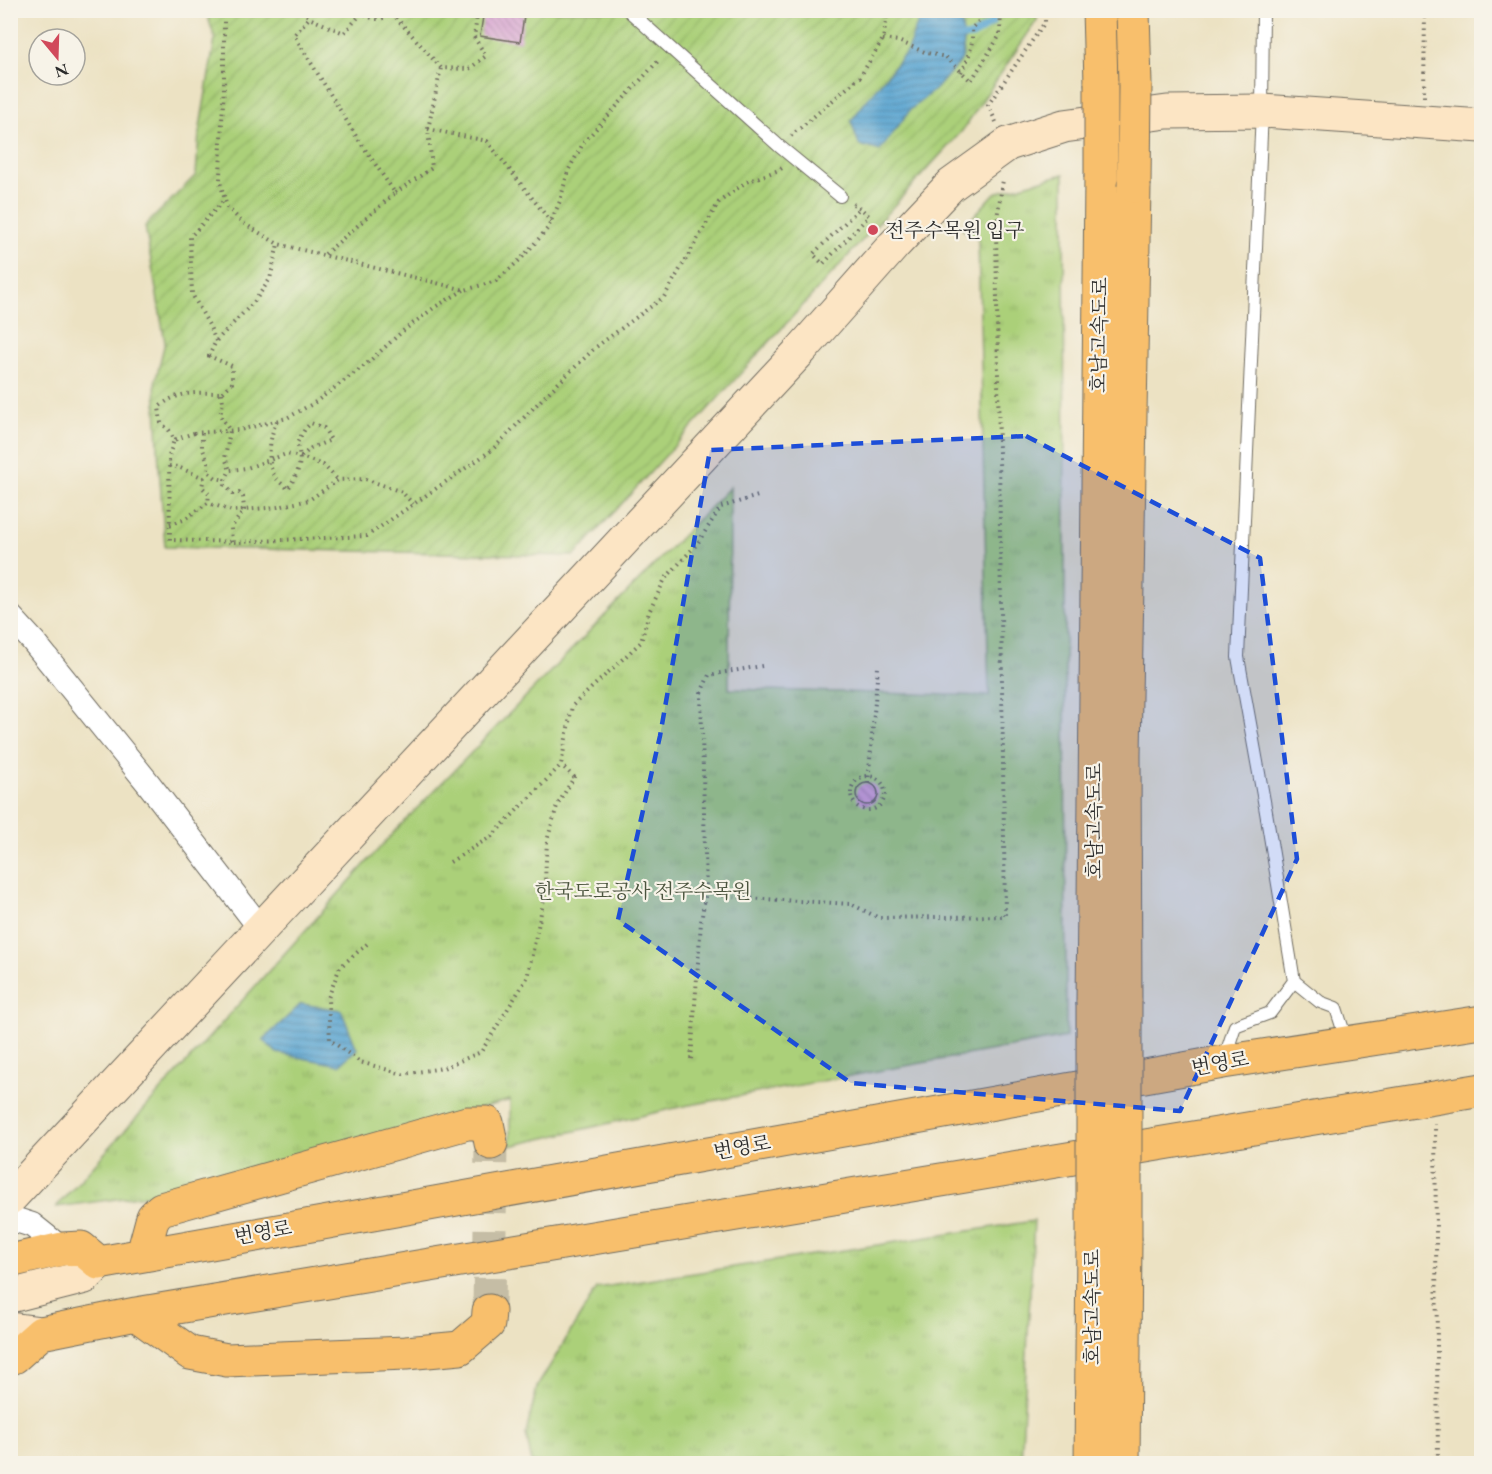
<svg xmlns="http://www.w3.org/2000/svg" width="1492" height="1474" viewBox="0 0 1492 1474" font-family="'EB Garamond','Noto Serif KR',serif">
<style>
.park{fill:url(#park-tufts);stroke:#6b7e52;stroke-width:1.5}
.garden{fill:url(#garden-furrows);stroke:#6b7e52;stroke-width:1.5}
.water{fill:url(#water-rules);stroke:#42687e;stroke-width:1.5}
.lines{fill:none;stroke-linecap:round;stroke-linejoin:round}
.stream{stroke:#59a4d1;stroke-width:7}
.building{fill:url(#building-back-hatch)}
.primary-tunnel{stroke:#c5bda5;stroke-width:33;stroke-dasharray:33 16;stroke-linecap:butt}
.lane-casing{stroke:#6f6b60;stroke-width:14}
.street-casing{stroke:#6f6b60;stroke-width:26}
.secondary-casing{stroke:#6f6b60;stroke-width:35}
.primary-casing{stroke:#6f6b60;stroke-width:35}
.highway-casing{stroke:#6f6b60;stroke-width:35}
.path{stroke:#6f6b60;stroke-width:4;stroke-dasharray:1.5 4.5;stroke-linecap:butt}
.lane{stroke:#fff;stroke-width:12}
.street{stroke:#fff;stroke-width:24}
.secondary{stroke:#fce5c4;stroke-width:33}
.primary{stroke:#f8bf6c;stroke-width:33}
.highway{stroke:#f8bf6c;stroke-width:33}
.highway-bridge-casing{stroke:#6f6b60;stroke-width:35;stroke-linecap:butt}
.highway-bridge{stroke:#f8bf6c;stroke-width:33}
.marked{fill:#1d4ed8;fill-opacity:0.2;stroke:#1d4ed8;stroke-width:4.5;stroke-dasharray:12 8;stroke-linejoin:round}
.poi-dot{fill:#d1495b;stroke:#f7f3e8;stroke-width:2}
.labels{text-anchor:middle;stroke-width:4.5;stroke-linejoin:round;paint-order:stroke}
.poi-label{font-size:20px;fill:#2b2b2b;stroke:#f7f3e8;text-anchor:start}
.street-label{font-size:20px;fill:#2b2b2b;stroke:#f7f3e8}
.park-label{font-size:20px;fill:#4b543e;stroke:#f7f3e8}
</style>
<defs>
<pattern id="park-tufts" width="24" height="20" patternUnits="userSpaceOnUse" patternTransform="scale(1.5)"><rect width="24" height="20" fill="#abd079"/><path d="M3 7l-1-3M5 7V3M7 7l1-3M15 17l-1-3M17 17v-4M19 17l1-3" fill="none" stroke="#93b369"/></pattern>
<pattern id="garden-furrows" width="10" height="10" patternUnits="userSpaceOnUse" patternTransform="scale(1.5)"><rect width="10" height="10" fill="#abd079"/><path d="M-1 1l2-2M0 10L10 0M9 11l2-2" fill="none" stroke="#93b369"/></pattern>
<pattern id="water-rules" width="6" height="5" patternUnits="userSpaceOnUse" patternTransform="scale(1.5)"><rect width="6" height="5" fill="#59a4d1"/><path d="M0 2.5h6" fill="none" stroke="#4a86aa"/></pattern>
<pattern id="building-back-hatch" width="6" height="6" patternUnits="userSpaceOnUse" patternTransform="scale(1.5)"><rect width="6" height="6" fill="#d8a4d2"/><path d="M-1 5l2 2M0 0l6 6M5-1l2 2" fill="none" stroke="#af86ab"/></pattern>
</defs>
<rect width="100%" height="100%" fill="#f7f3e8"/>
<filter id="ink" filterUnits="userSpaceOnUse"><feTurbulence type="fractalNoise" baseFrequency=".0167" numOctaves="2"/><feDisplacementMap in="SourceGraphic" scale="12" xChannelSelector="R" yChannelSelector="G"/><feConvolveMatrix kernelMatrix="1 2 1 2 8 2 1 2 1" color-interpolation-filters="sRGB"/></filter>
<filter id="wash" filterUnits="userSpaceOnUse"><feTurbulence type="fractalNoise" baseFrequency=".008" numOctaves="4" result="noise"/><feDisplacementMap in="SourceGraphic" scale="24" xChannelSelector="R" yChannelSelector="G"/><feGaussianBlur stdDeviation="1.35" result="paint"/><feColorMatrix in="noise" values="0 0 0 0 0 0 0 0 0 0 0 0 0 0 0 0 0 1.4 0 .05"/><feComposite in="paint" operator="in"/></filter>
<g filter="url(#wash)">
<rect width="100%" height="100%" fill="#ece2c3"/>
<!-- park -->
<path class="park" d="M 1064,174 L 1066,1037 L 684,1106 L 510,1146 L 510,1100 L 184,1190 L 56,1207 L 395,831 L 730,487 L 729,689 L 989,696 L 978,238 L 962,229 L 995,193 Z
M 1034,1221 L 1021,1463 L 532,1463 L 526,1434 L 537,1387 L 597,1288 Z"/>
<!-- garden -->
<path class="garden" d="M 206,11 L 1037,11 L 1037,20 L 962,131 L 574,556 L 165,547 L 159,467 L 155,383 L 165,342 L 145,226 L 196,175 L 199,133 L 215,39 Z"/>
<!-- water -->
<path class="water" d="M 922,11 L 959,11 L 960,13 L 964,41 L 962,59 L 938,87 L 910,110 L 880,151 L 859,145 L 851,121 L 869,97 L 907,51 Z
M 301,1004 L 341,1010 L 357,1049 L 339,1065 L 277,1053 L 263,1040 Z"/>
<g class="lines">
<!-- stream -->
<path class="stream" d="M 963,37 L 973,36 L 993,22 L 992,10"/>
</g>
<g id="blocks">
<!-- building -->
<path class="building" d="M 484,10 L 525,10 L 520,42 L 480,36 Z
M856 794a11 11 0 1 1 22 0a11 11 0 1 1-22 0Z"/>
</g>
</g>
<g filter="url(#ink)">
<use href="#blocks" fill-opacity="0" stroke="#6f6b60" stroke-width="1.5"/>
<g class="lines">
<!-- primary-tunnel -->
<path class="primary-tunnel" d="M 489,1311 L 491,1143"/>
<defs>
<path id="lane" d="M 628,10 L 779,146 L 840,196
M 1263,10 L 1262,111 L 1238,657 L 1266,812 L 1294,981 L 1320,1002 L 1336,1008 L 1347,1042
M 1224,1060 L 1235,1026 L 1270,1013 L 1294,981"/>
<path id="street" d="M 10,616 L 33,641 L 148,783 L 261,929
M 10,1218 L 32,1225 L 62,1249"/>
<path id="secondary" d="M 10,1198 L 802,349 L 894,245 L 951,185 L 1008,144 L 1064,126 L 1167,112 L 1262,111 L 1482,126
M 10,1296 L 85,1277 L 99,1263
M 10,1329 L 41,1333"/>
<path id="primary" d="M 143,1254 L 153,1217 L 161,1209 L 467,1123 L 487,1123 L 491,1143
M 10,1261 L 62,1249 L 81,1248 L 99,1263 L 1223,1062 L 1482,1022
M 136,1314 L 190,1353 L 227,1360 L 406,1353 L 460,1348 L 488,1324 L 489,1311
M 10,1358 L 14,1357 L 41,1333 L 136,1314 L 1482,1090"/>
<path id="highway" d="M 1099,10 L 1101,83
M 1133,10 L 1135,85
M 1125,1001 L 1124,755 L 1134,186
M 1093,1003 L 1101,178
M 1091,1464 L 1093,1242
M 1123,1464 L 1125,1240"/>
</defs>
<!-- lane casing -->
<use href="#lane" class="lane-casing"/>
<!-- street casing -->
<use href="#street" class="street-casing"/>
<!-- secondary casing -->
<use href="#secondary" class="secondary-casing"/>
<!-- primary casing -->
<use href="#primary" class="primary-casing"/>
<!-- highway casing -->
<use href="#highway" class="highway-casing"/>
<!-- path -->
<path class="path" d="M 222,10 L 224,18 L 224,86 L 221,139 L 220,182 L 227,207 L 243,223 L 278,244 L 465,290 L 496,281 L 521,259 L 548,228 L 560,201 L 568,171 L 584,142 L 659,60
M 303,10 L 309,18
M 361,10 C 371,22 384,22 394,10
M 881,10 L 888,14
M 392,13 L 441,68 L 469,69 L 486,56 L 474,37 L 478,10
M 883,39 L 898,41 L 927,53 L 946,57 L 971,81 L 1000,35 L 1001,10
M 961,72 C 970,58 973,44 972,28 L 980,20 L 982,10
M 1424,97 L 1425,10
M 996,122 L 988,105 L 1045,22 L 1045,10
M 428,129 L 487,141 L 551,222
M 791,136 L 860,77 L 883,39 L 888,10
M 395,193 L 432,168 L 428,129 L 441,68
M 853,204 L 860,208 L 869,216 L 823,264 L 813,254 L 860,208
M 325,254 L 395,193 L 356,136 L 294,35 L 309,18 L 344,33 L 362,13
M 216,341 L 209,325 L 192,294 L 190,237 L 225,199
M 222,393 L 223,403 L 220,415 L 230,431 L 225,458 L 230,470
M 277,421 C 270,434 266,462 274,475 C 276,480 284,485 288,489 C 299,471 303,463 297,443 L 305,429 L 311,423 L 324,428 L 331,440 L 311,448 L 301,457
M 194,433 L 174,440 L 169,456 L 170,540 L 238,542 L 367,536 L 492,450 L 547,394 L 596,347 L 664,297 L 719,202 L 746,182 L 779,170 L 782,168
M 194,433 L 240,430 L 287,418 L 314,403 L 364,366 L 403,331 L 435,307 L 464,290
M 202,433 L 202,447 L 208,462 L 208,472 L 216,478 L 225,480
M 176,439 L 174,440 L 169,430 L 161,423 L 159,407 C 178,390 199,393 222,393 L 232,383 L 232,366 L 209,356 L 216,341 L 254,302 L 270,279 L 278,244
M 169,466 L 178,467 L 204,478
M 204,477 L 202,487 L 209,494 L 208,503
M 170,524 L 183,520 L 208,503 L 232,511 L 278,507 L 309,500 L 338,480 L 365,479 L 402,492 L 413,504
M 232,542 L 231,528 L 244,510 L 243,497 L 239,493 L 233,494 L 225,485 L 225,480 L 230,470 L 247,468 L 286,454 L 301,457 L 323,465 L 338,480
M 762,666 L 709,675 L 701,693 L 706,891 L 729,897 L 851,904 L 879,918 L 1005,916 L 996,224 L 1003,180
M851 793a17 17 0 1 1 34 0a17 17 0 1 1-34 0Z
M 868,783 L 878,667
M 450,862 L 492,836 L 561,765 L 572,706 L 641,642 L 649,612 L 665,579 L 697,544 L 721,507 L 758,496
M 367,944 L 340,967 L 328,998 L 330,1040 L 360,1062 L 403,1074 L 443,1068 L 481,1052 L 527,978 L 544,899 L 547,841 L 557,806 L 574,777 L 561,765
M 691,1059 L 701,922 L 706,891
M 1435,1123 L 1438,1464"/>
<!-- lane -->
<use href="#lane" class="lane"/>
<!-- street -->
<use href="#street" class="street"/>
<!-- secondary -->
<use href="#secondary" class="secondary"/>
<!-- primary -->
<use href="#primary" class="primary"/>
<!-- highway -->
<use href="#highway" class="highway"/>
<defs>
<path id="highway-bridge" d="M 1101,83 L 1101,178
M 1134,186 L 1135,85
M 1125,1001 L 1125,1240
M 1093,1242 L 1093,1003"/>
</defs>
<!-- highway-bridge casing -->
<use href="#highway-bridge" class="highway-bridge-casing"/>
<!-- highway-bridge -->
<use href="#highway-bridge" class="highway-bridge"/>
</g>
</g>
<!-- marked area -->
<path class="marked" d="M 1026,436 L 1260,558 L 1297,859 L 1180,1111 L 851,1083 L 618,920 L 660,736 L 710,450 Z"/>
<!-- markers -->
<circle class="poi-dot" cx="873" cy="230" r="6"/>
<g class="labels">
<!-- poi labels -->
<g class="poi-label">
<text x="885" y="237">전주수목원 입구</text>
</g>
<!-- street labels -->
<g class="street-label">
<text transform="translate(1099 335) rotate(-89)" y="7">호남고속도로</text>
<text transform="translate(1094 821) rotate(-90)" y="7">호남고속도로</text>
<text transform="translate(1220 1063) rotate(-10)" y="7">번영로</text>
<text transform="translate(742 1147) rotate(-10)" y="7">번영로</text>
<text transform="translate(263 1232) rotate(-10)" y="7">번영로</text>
<text transform="translate(1092 1307) rotate(-90)" y="7">호남고속도로</text>
</g>
<!-- park labels -->
<g class="park-label">
<text x="643" y="898">한국도로공사 전주수목원</text>
</g>
</g>
<!-- margin -->
<rect width="1492" height="1474" fill="none" stroke="#f7f3e8" stroke-width="36"/>
<!-- north arrow -->
<g transform="translate(57 57) rotate(161)"><circle r="28" fill="#f7f3e8" stroke="#a5a39c" stroke-width="1.5"/>
<path d="M0-4.5L10 22L0 15L-10 22Z" fill="#d1495b"/>
<text y="-9" font-size="16" font-weight="bold" text-anchor="middle" fill="#2b2b2b">N</text>
</g>
</svg>
